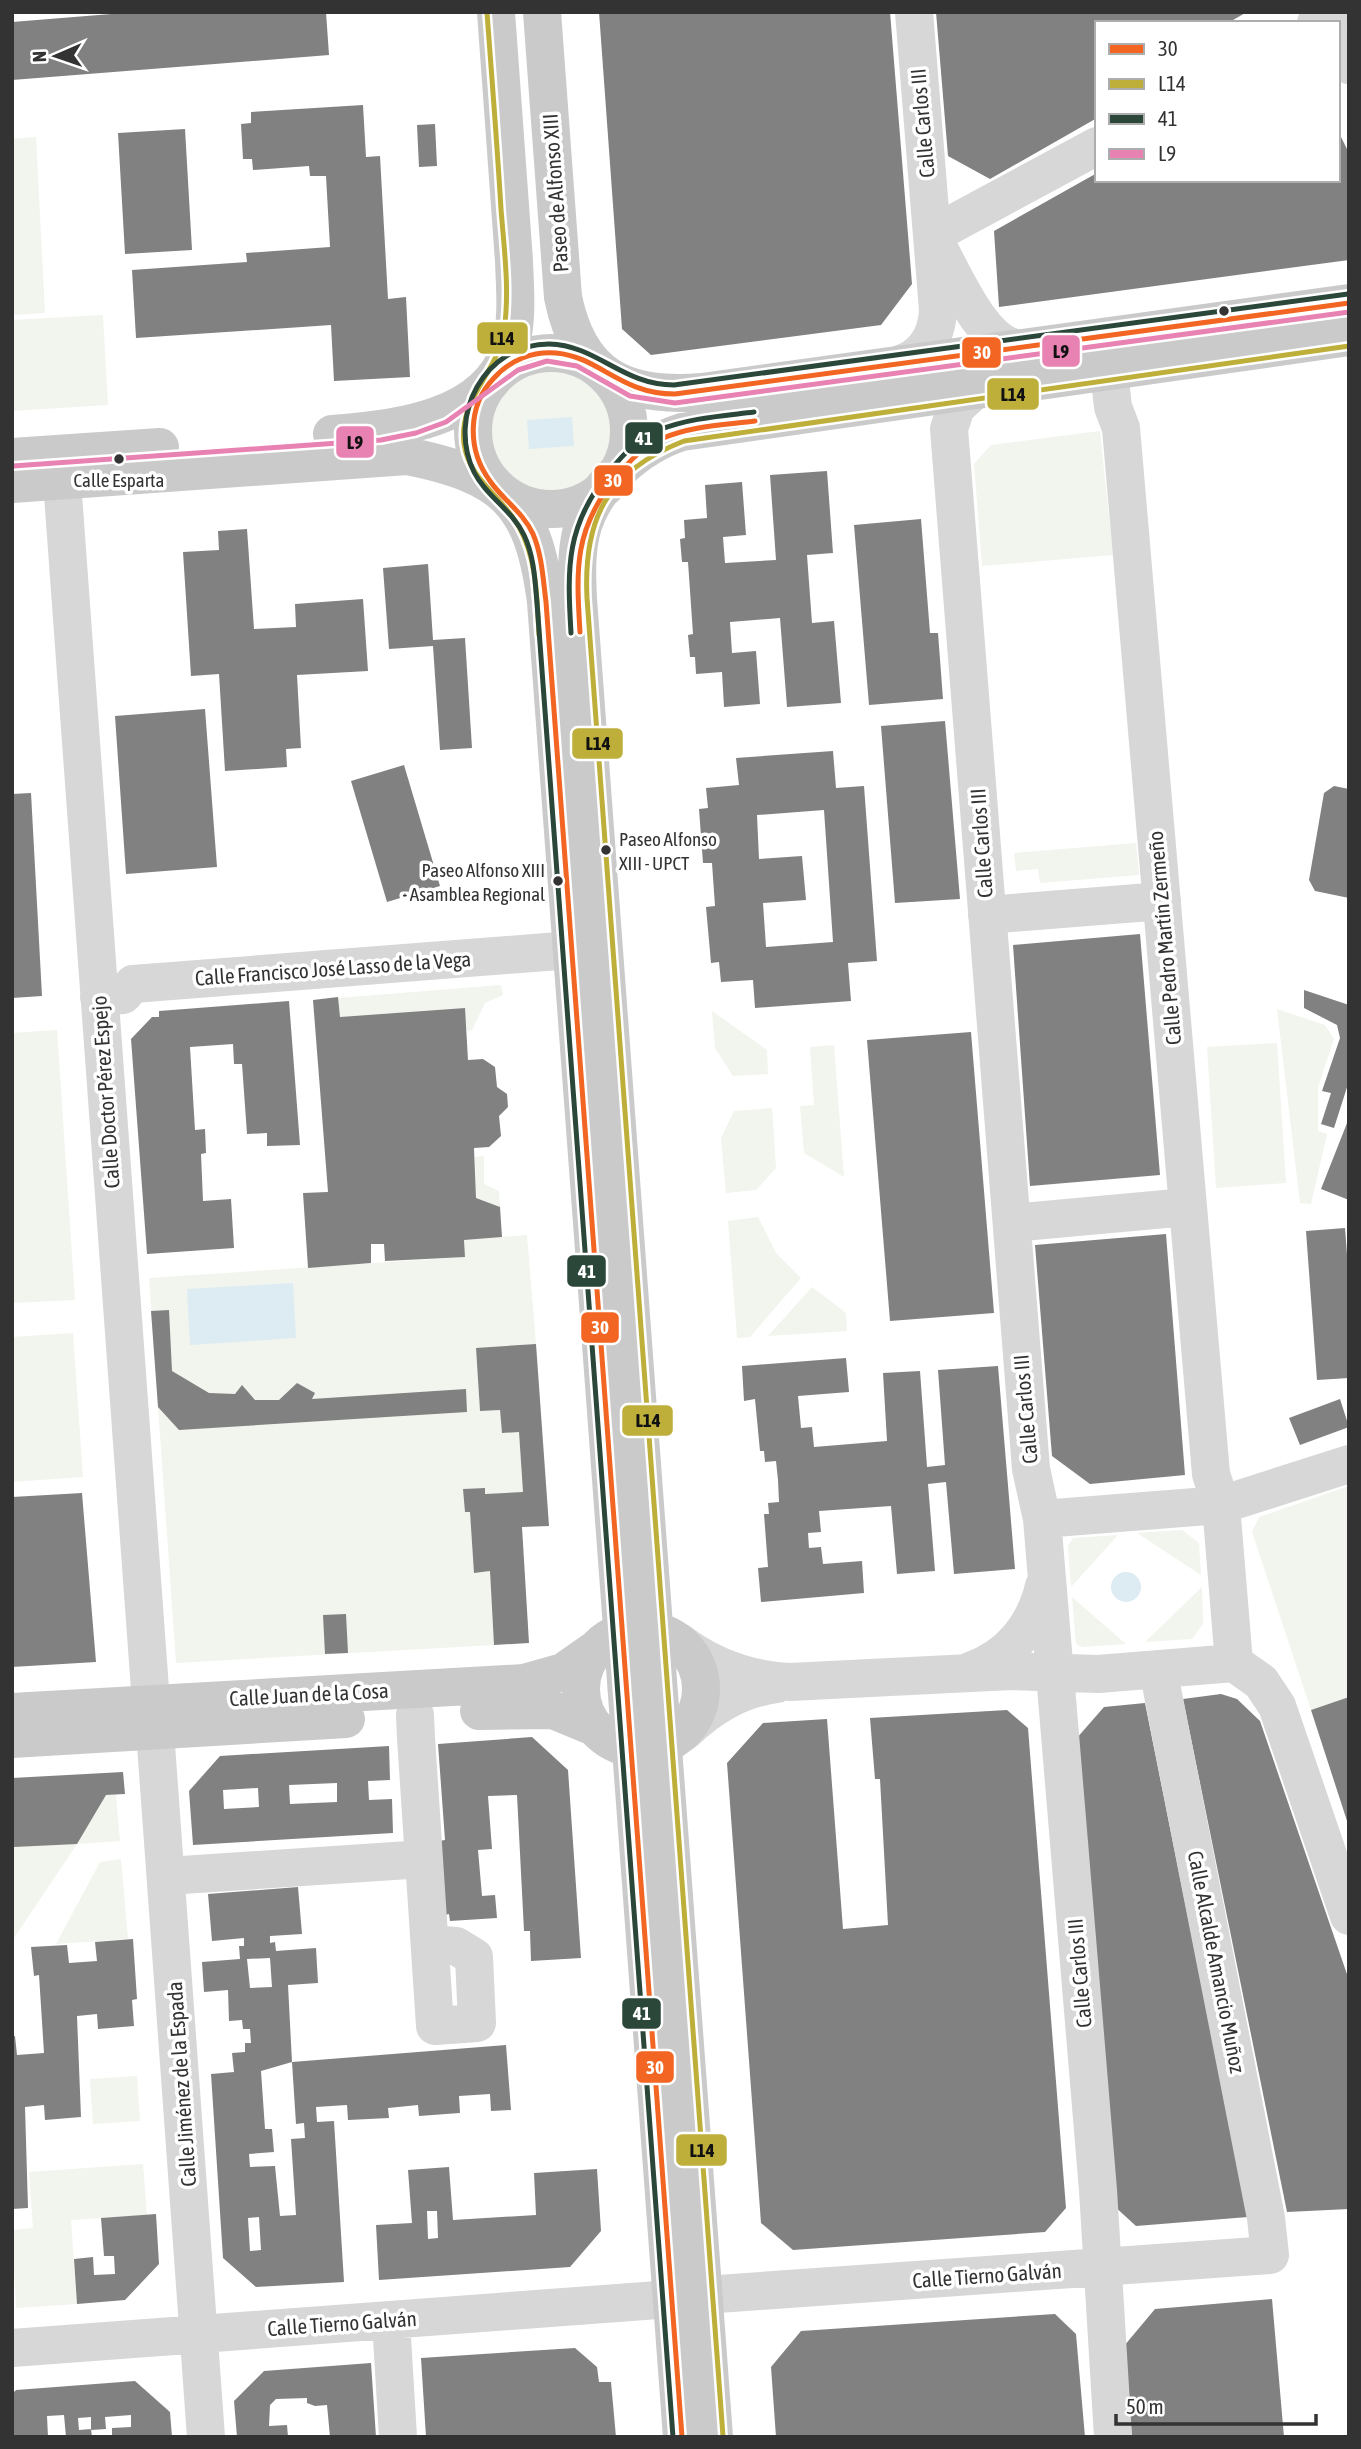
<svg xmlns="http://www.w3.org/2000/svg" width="1361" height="2449" viewBox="0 0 1361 2449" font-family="'Asap Condensed',sans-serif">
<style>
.green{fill:#f1f5ed}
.water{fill:#ddebf3}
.building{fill:#818181;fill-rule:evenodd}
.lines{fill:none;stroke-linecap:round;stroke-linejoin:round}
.minor{stroke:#d7d7d7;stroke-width:38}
.major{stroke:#cacaca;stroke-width:38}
.bus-1-casing{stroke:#fff;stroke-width:10}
.bus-2-casing{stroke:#fff;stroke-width:10}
.bus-3-casing{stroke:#fff;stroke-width:10}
.bus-4-casing{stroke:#fff;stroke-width:10}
.bus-1{stroke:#f26522;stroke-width:5}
.bus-2{stroke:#beaf3b;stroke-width:5}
.bus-3{stroke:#2a4739;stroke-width:5}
.bus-4{stroke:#e882b2;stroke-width:5}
.bus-dot{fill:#333;stroke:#fff;stroke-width:2.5}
.labels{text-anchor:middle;stroke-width:7;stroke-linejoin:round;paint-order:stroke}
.bus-label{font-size:19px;fill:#333;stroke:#fff}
.street-label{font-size:21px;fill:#333;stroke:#fff}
.line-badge{stroke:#fff;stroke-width:2.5}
.badge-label{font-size:19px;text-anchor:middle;font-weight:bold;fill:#fff}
.pale-badge-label{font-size:19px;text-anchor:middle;font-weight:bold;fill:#111}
</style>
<rect width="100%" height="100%" fill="#fff"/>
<!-- green -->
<path class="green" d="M 36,137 L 45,313 L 12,315 L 12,139 Z
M 103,315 L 108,405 L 12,411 L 12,320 Z
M 546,352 L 563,354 L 623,401 L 627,414 L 629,443 L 580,504 L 565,509 L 533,508 L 482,468 L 473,442 L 474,415 L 514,362 Z
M 1100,431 L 1113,555 L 982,566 L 974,464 L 991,445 Z
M 1136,843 L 1139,875 L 1040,883 L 1038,869 L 1016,871 L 1014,853 Z
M 501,985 L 503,995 L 485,1003 L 472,1030 L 467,1031 L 464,1008 L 340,1017 L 338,998 Z
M 1277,1009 L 1325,1025 L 1334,1039 L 1318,1087 L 1318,1131 L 1327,1134 L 1311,1204 L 1300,1203 Z
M 712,1011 L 767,1050 L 768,1074 L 733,1076 L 715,1048 Z
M 57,1030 L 75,1300 L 12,1303 L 12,1033 Z
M 1277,1043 L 1286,1183 L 1216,1188 L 1207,1047 Z
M 834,1045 L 844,1177 L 804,1153 L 800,1106 L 814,1105 L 810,1047 Z
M 772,1108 L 776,1168 L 756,1190 L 726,1193 L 721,1138 L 734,1111 Z
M 484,1156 L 484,1184 L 499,1191 L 500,1207 L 476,1198 L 475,1157 Z
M 758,1217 L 776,1253 L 801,1278 L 750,1337 L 737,1338 L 728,1221 Z
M 527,1235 L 536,1344 L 476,1349 L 480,1411 L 500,1410 L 502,1433 L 519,1432 L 523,1492 L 485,1494 L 484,1488 L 464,1489 L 470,1512 L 475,1573 L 490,1571 L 494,1645 L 176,1663 L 149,1278 L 465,1257 L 464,1240 Z
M 812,1287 L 846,1313 L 847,1331 L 768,1336 Z
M 73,1333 L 83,1477 L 12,1482 L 12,1337 Z
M 1349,1486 L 1349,1697 L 1311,1710 L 1252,1532 L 1259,1517 Z
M 1182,1530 L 1199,1543 L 1201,1575 L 1137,1533 Z
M 1118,1535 L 1071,1587 L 1068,1546 L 1073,1538 Z
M 1202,1587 L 1203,1624 L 1192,1639 L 1145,1642 Z
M 1072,1597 L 1126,1644 L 1082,1647 L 1076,1644 Z
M 106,1795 L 116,1795 L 120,1841 L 77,1844 L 12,1941 L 12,1817 L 14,1847 Z
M 121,1859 L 128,1939 L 56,1944 L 100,1862 Z
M 137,2076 L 140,2121 L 93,2124 L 90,2079 Z
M 143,2164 L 147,2215 L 71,2220 L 77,2304 L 16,2308 L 12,2230 L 33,2228 L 29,2172 Z"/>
<!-- water -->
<path class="water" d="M 572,417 L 574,446 L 529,449 L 527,420 Z
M 293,1283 L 296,1338 L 190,1345 L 187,1289 Z
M1111 1587a15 15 0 1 1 30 0a15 15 0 1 1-30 0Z"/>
<!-- building -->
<path class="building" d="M 136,12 L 326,12 L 329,55 L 12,80 L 12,22 Z
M 599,12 L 890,12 L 912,284 L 881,325 L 651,355 L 622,329 Z
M 936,12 L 1247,12 L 1233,20 L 1234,23 L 1097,23 L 1097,118 L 990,179 L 948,156 Z
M 363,105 L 366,157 L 380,156 L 388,299 L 406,297 L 410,377 L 334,381 L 331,325 L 136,338 L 132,270 L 247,262 L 246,253 L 330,247 L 326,176 L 310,176 L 309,166 L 253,170 L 252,159 L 243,159 L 241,124 L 251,123 L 251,112 Z
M 435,124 L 437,166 L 419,167 L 417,125 Z
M 185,129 L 192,250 L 125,254 L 118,133 Z
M 1338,131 L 1349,153 L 1349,260 L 999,307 L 994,231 L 1097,173 L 1097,180 L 1338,180 Z
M 827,471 L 833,553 L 807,555 L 812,623 L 834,621 L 841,703 L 787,707 L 780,618 L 730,622 L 732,653 L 756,651 L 760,704 L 724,707 L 722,672 L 696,674 L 695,657 L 690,657 L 688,635 L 693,634 L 688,562 L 682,562 L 680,539 L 685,538 L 684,520 L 707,518 L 705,485 L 742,482 L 746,535 L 723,537 L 725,563 L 776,560 L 770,475 Z
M 921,519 L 930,633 L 938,633 L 943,699 L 869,705 L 854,525 Z
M 247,529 L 254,629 L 296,627 L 295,604 L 363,599 L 368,671 L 297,675 L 301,748 L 286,749 L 287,767 L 225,771 L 219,674 L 191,676 L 183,552 L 219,550 L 218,531 Z
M 428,564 L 433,640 L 465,638 L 472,748 L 440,750 L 433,646 L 389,649 L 383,568 Z
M 205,709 L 217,867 L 126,874 L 115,716 Z
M 945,721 L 960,899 L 895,903 L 881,726 Z
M 833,751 L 836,788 L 864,786 L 877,961 L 848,963 L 851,1001 L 755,1008 L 753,980 L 721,982 L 719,962 L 711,963 L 706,907 L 715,906 L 712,863 L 703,863 L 699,809 L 708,808 L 706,788 L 739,785 L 736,758 ZM 824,810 L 833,942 L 766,947 L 763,903 L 806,900 L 802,856 L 759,859 L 757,815 Z
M 404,765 L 440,886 L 387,902 L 351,781 Z
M 1334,786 L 1349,789 L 1349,898 L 1315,891 L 1309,880 L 1324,793 Z
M 31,793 L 42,996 L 12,998 L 12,794 Z
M 1140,934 L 1160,1175 L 1030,1186 L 1013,945 Z
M 1304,990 L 1349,1005 L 1349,1081 L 1334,1128 L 1321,1124 L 1331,1093 L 1322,1091 L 1340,1038 L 1337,1025 L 1304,1008 Z
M 338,997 L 340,1017 L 465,1008 L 468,1060 L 483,1059 L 495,1067 L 497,1087 L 507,1094 L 508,1107 L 499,1116 L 501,1136 L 489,1147 L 474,1148 L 476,1198 L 500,1207 L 502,1237 L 464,1240 L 465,1257 L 385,1261 L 384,1244 L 371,1244 L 371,1263 L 308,1268 L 303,1193 L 328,1192 L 313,1000 Z
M 289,1001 L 300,1145 L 267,1146 L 267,1133 L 247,1134 L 242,1064 L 234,1064 L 233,1044 L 190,1047 L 195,1130 L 205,1129 L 206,1153 L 201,1154 L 203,1201 L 231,1199 L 234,1248 L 147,1254 L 131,1039 L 152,1017 L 159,1017 L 159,1011 Z
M 971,1032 L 994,1313 L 890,1321 L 867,1040 Z
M 1349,1118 L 1349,1200 L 1321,1189 Z
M 1345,1228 L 1349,1280 L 1349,1378 L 1317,1380 L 1306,1231 Z
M 1166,1234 L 1185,1475 L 1090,1484 L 1052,1456 L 1035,1245 Z
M 169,1310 L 172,1371 L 209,1393 L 235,1394 L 242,1385 L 255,1400 L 279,1400 L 297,1383 L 315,1393 L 312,1399 L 466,1389 L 467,1412 L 179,1430 L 158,1407 L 151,1311 Z
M 536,1344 L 549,1526 L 522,1527 L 529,1643 L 494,1645 L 490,1571 L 474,1573 L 470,1512 L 465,1512 L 463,1489 L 485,1488 L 485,1494 L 523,1492 L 519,1432 L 502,1433 L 500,1410 L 480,1411 L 476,1348 Z
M 846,1358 L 849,1392 L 798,1396 L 801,1428 L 812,1427 L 814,1447 L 887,1441 L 883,1373 L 920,1371 L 927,1467 L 945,1465 L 938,1370 L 998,1366 L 1015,1569 L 954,1574 L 946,1482 L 928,1484 L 935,1571 L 897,1574 L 891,1506 L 819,1511 L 821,1532 L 808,1533 L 809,1548 L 821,1547 L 823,1564 L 862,1561 L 864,1593 L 761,1602 L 758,1568 L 768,1567 L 764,1514 L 769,1514 L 768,1503 L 779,1502 L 778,1480 L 776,1461 L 765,1462 L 764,1451 L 760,1451 L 755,1399 L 744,1401 L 742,1366 Z
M 1340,1399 L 1349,1427 L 1300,1445 L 1289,1418 Z
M 82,1493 L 96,1662 L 12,1667 L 12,1497 Z
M 346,1614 L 348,1653 L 325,1654 L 323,1615 Z
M 1221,1694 L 1237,1699 L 1260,1721 L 1349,1980 L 1349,2209 L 1287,2212 L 1183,1699 Z
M 1349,1697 L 1349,1823 L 1348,1824 L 1311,1710 Z
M 1145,1703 L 1248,2217 L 1136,2226 L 1113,2205 L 1076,1739 L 1104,1707 Z
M 1007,1710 L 1028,1728 L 1066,2208 L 1045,2232 L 793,2250 L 761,2223 L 727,1763 L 763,1723 L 827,1719 L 843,1929 L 888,1925 L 880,1779 L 875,1779 L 870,1718 Z
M 532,1737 L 568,1770 L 581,1958 L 531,1961 L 530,1931 L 524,1931 L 517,1795 L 488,1796 L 492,1849 L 478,1850 L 482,1896 L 495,1895 L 497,1918 L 450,1921 L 449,1914 L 445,1915 L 439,1841 L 445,1840 L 438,1744 Z
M 389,1746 L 390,1780 L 368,1781 L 369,1800 L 392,1799 L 393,1833 L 193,1845 L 189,1791 L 220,1756 ZM 337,1783 L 337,1802 L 290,1804 L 289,1785 ZM 258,1788 L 259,1807 L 224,1809 L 223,1790 Z
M 123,1772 L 125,1794 L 106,1795 L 77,1844 L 14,1847 L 12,1778 Z
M 298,1887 L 302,1934 L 270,1936 L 270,1943 L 275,1942 L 276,1951 L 316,1948 L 318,1983 L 288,1985 L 292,2062 L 261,2071 L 265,2129 L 272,2129 L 274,2152 L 249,2154 L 250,2167 L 275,2166 L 280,2216 L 296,2215 L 291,2139 L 305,2138 L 304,2123 L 296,2124 L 292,2062 L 506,2045 L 511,2110 L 491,2111 L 490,2094 L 459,2096 L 460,2113 L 446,2114 L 419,2116 L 418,2105 L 388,2108 L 389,2118 L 348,2120 L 347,2105 L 316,2107 L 317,2122 L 334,2121 L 344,2282 L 256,2287 L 223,2258 L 211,2074 L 234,2072 L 232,2053 L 245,2052 L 245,2043 L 251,2043 L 250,2029 L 243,2029 L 242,2020 L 229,2021 L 228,1990 L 204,1992 L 202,1962 L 240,1959 L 239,1946 L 244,1946 L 244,1938 L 212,1941 L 208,1894 ZM 270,1958 L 272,1987 L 250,1988 L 247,1959 ZM 259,2217 L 261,2250 L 250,2251 L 248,2218 Z
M 133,1939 L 137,1999 L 132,2000 L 134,2026 L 98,2029 L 97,2014 L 77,2016 L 81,2117 L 45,2120 L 44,2105 L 25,2107 L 28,2208 L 12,2209 L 12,2036 L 15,2036 L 17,2055 L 44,2053 L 39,1975 L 34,1976 L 31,1947 L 67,1945 L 69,1963 L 97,1961 L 95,1942 Z
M 449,2167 L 453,2220 L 536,2215 L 534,2173 L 597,2169 L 601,2231 L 570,2267 L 379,2280 L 376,2225 L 412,2223 L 408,2170 ZM 427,2211 L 437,2211 L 438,2238 L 428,2239 Z
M 156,2214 L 159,2264 L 125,2300 L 77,2304 L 74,2259 L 93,2257 L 94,2275 L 115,2274 L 114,2256 L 104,2256 L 101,2218 Z
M 1272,2299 L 1284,2437 L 1132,2437 L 1124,2346 L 1155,2309 Z
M 1055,2314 L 1076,2334 L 1085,2437 L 776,2437 L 771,2367 L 801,2331 Z
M 575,2348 L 597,2367 L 599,2382 L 611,2382 L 616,2437 L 426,2437 L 421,2358 Z
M 371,2363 L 376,2437 L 330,2437 L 327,2405 L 315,2406 L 307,2403 L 307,2398 L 276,2399 L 270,2405 L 269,2426 L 287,2425 L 288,2437 L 237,2437 L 234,2401 L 264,2371 Z
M 135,2381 L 170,2412 L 172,2437 L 112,2437 L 112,2428 L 131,2427 L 131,2415 L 105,2417 L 106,2429 L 91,2430 L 91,2417 L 78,2418 L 79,2430 L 91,2429 L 92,2437 L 66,2437 L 64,2415 L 47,2416 L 48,2437 L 12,2437 L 12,2394 L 16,2390 Z"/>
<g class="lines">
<!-- minor -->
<path class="minor" d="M 1316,23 L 1335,12
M 1338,44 L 1349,65
M 932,235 L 1097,146
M 939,249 C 955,277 982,343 1017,348
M 898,365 C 924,357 937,337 938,310 L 914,12
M 1109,371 L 1113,407 L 1121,428 L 1211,1474 L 1221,1505 L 1234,1663
M 975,390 L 956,407 L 949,429 L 1031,1469 L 1042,1519 L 1098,2190 L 1113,2437
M 62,481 L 151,1703
M 987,915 L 1162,901
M 99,997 L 123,995 L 133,984 L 572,950
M 1012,1223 L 1187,1207
M 1042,1519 L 1221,1505 L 1349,1464
M 679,1642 C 712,1667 748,1680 790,1682 L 1011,1671 L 1098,1674 L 1234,1663
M 1234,1663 L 1261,1682 L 1277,1706 L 1349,1916
M 970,1671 C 1009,1658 1035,1626 1044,1586
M 415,1715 L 416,1738 L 435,2026 L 477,2023 L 474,1957 L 456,1946 L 430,1944
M 155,1731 L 206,2437
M 684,1732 C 711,1706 740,1689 777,1684
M 167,1876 L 424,1859
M 704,2295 L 1270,2255 L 1266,2218 L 1158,1669
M 391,2321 L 398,2437
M 12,2348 L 671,2299"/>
<!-- major -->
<path class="major" d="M 542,12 L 563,297 C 579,377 625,398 702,392 L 1349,303
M473 431a78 78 0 1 1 156 0a78 78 0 1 1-156 0Z
M 332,434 C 394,430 489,419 510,347 C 518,320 515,289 514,261 L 496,12
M 12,457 L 160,447
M 12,484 L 407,456 C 505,476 533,502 546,602 L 682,2437
M581 1689a60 60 0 1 1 120 0a60 60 0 1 1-120 0Z
M 479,1711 L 553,1710 L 594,1727
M 12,1712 L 524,1683 L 563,1672 L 596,1649
M 12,1739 L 346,1719
M 714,2437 L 578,599 C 577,577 576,555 581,533 C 592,486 638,446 682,432 L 1349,337"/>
<defs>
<path id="bus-1" d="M 580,632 C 576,568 574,529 616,477 C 629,462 643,446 661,439 C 690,426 724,425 755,421
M 682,2437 L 546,602 C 543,579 542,555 533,534 C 523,512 503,500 490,481 C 467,450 467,406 494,378 C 510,360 533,351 556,353 C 600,357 620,394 675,394 L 1349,303"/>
<path id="bus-2" d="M 487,13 C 492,78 497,143 501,209 C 504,248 510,291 504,331 C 498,372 458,399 464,444 C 469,480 503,497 519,527 C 537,559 537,599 539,635
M 723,2436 L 587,598 C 583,519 607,471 684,441 L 1349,346"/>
<path id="bus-3" d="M 571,633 C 567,566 566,525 610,471 C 623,454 639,438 659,430 C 689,418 722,416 754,412
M 673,2437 L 537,603 C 535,580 534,556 524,535 C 512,510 486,496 474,472 C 447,416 484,344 549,344 C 597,345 622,385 674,385 L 1348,294"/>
<path id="bus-4" d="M 13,466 L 381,440 L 416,433 L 446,422 L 518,370 L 547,361 L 577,366 L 630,396 L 675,403 L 1349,312"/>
</defs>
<!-- bus-1 casing -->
<use href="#bus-1" class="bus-1-casing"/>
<!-- bus-2 casing -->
<use href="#bus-2" class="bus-2-casing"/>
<!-- bus-3 casing -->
<use href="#bus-3" class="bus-3-casing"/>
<!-- bus-4 casing -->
<use href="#bus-4" class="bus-4-casing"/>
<!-- bus-1 -->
<use href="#bus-1" class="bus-1"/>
<!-- bus-2 -->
<use href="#bus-2" class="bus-2"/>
<!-- bus-3 -->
<use href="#bus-3" class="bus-3"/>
<!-- bus-4 -->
<use href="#bus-4" class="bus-4"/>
</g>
<!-- markers -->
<g class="bus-dot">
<circle cx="1224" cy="311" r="6"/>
<circle cx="119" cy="459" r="6"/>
<circle cx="606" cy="850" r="6"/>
<circle cx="558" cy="881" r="6"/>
</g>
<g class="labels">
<!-- bus labels -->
<g class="bus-label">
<text x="119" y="487">Calle Esparta</text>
<text x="619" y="846" text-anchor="start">Paseo Alfonso<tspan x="619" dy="24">XIII - UPCT</tspan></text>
<text x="545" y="877" text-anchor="end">Paseo Alfonso XIII<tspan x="545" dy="24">- Asamblea Regional</tspan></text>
</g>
<!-- street labels -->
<g class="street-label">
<text transform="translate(923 123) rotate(-95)" y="7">Calle Carlos III</text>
<text transform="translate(556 193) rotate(-94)" y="7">Paseo de Alfonso XIII</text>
<text transform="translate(982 843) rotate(-94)" y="7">Calle Carlos III</text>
<text transform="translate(1165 938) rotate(-95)" y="7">Calle Pedro Martín Zermeño</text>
<text transform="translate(333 969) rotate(-4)" y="7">Calle Francisco José Lasso de la Vega</text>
<text transform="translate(106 1092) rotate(-94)" y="7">Calle Doctor Pérez Espejo</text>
<text transform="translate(1026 1409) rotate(-95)" y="7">Calle Carlos III</text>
<text transform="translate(309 1695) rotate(-3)" y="7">Calle Juan de la Cosa</text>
<text transform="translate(1216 1962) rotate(79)" y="7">Calle Alcalde Amancio Muñoz</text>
<text transform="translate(1080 1973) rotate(-95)" y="7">Calle Carlos III</text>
<text transform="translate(182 2084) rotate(-94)" y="7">Calle Jiménez de la Espada</text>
<text transform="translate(987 2276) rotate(-4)" y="7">Calle Tierno Galván</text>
<text transform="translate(342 2324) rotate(-4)" y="7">Calle Tierno Galván</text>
</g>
</g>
<g class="line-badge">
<rect x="476" y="321" width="53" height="34" rx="7" fill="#beaf3b"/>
<rect x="1041" y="334" width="40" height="34" rx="7" fill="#e882b2"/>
<rect x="961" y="336" width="41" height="33" rx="7" fill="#f26522"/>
<rect x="986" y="377" width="54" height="34" rx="7" fill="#beaf3b"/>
<rect x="624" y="421" width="40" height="34" rx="7" fill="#2a4739"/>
<rect x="335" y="425" width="40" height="34" rx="7" fill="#e882b2"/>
<rect x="593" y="464" width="41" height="33" rx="7" fill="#f26522"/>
<rect x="571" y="727" width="53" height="33" rx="7" fill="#beaf3b"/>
<rect x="566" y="1254" width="41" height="34" rx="7" fill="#2a4739"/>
<rect x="580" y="1311" width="40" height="33" rx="7" fill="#f26522"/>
<rect x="621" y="1404" width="53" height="33" rx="7" fill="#beaf3b"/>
<rect x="621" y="1997" width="41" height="33" rx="7" fill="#2a4739"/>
<rect x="635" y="2050" width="40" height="34" rx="7" fill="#f26522"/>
<rect x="675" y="2133" width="53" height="34" rx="7" fill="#beaf3b"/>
</g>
<g class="badge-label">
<text x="982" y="359">30</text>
<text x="644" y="445">41</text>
<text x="613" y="487">30</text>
<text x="587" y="1278">41</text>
<text x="600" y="1334">30</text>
<text x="642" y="2020">41</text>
<text x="655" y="2074">30</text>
</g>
<g class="pale-badge-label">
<text x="502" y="345">L14</text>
<text x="1061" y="358">L9</text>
<text x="1013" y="401">L14</text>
<text x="355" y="449">L9</text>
<text x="598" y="750">L14</text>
<text x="648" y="1427">L14</text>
<text x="702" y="2157">L14</text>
</g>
<!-- border -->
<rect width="1361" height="2449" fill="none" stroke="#333333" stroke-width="28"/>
<!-- legend -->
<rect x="1095" y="21" width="245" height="161" fill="#ffffff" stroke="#adadad" stroke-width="2"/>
<rect x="1109" y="44" width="35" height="10" fill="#f26522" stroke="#adadad" stroke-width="2"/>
<text x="1158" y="56" font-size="21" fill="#333333">30</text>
<rect x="1109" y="79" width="35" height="10" fill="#beaf3b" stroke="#adadad" stroke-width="2"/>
<text x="1158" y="91" font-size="21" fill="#333333">L14</text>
<rect x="1109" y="114" width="35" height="10" fill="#2a4739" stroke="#adadad" stroke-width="2"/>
<text x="1158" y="126" font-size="21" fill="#333333">41</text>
<rect x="1109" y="149" width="35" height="10" fill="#e882b2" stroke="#adadad" stroke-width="2"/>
<text x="1158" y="161" font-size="21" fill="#333333">L9</text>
<!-- north arrow -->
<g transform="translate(56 56) rotate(268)" stroke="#ffffff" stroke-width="5" paint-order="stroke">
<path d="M0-5L12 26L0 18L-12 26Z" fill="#333333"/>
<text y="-10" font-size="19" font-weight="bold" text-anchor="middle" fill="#333333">N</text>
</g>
<!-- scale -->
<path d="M1116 2414v10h200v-10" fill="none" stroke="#333333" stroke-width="3.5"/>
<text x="1126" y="2414" font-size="21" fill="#333333" stroke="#ffffff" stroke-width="5" paint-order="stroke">50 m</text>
</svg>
